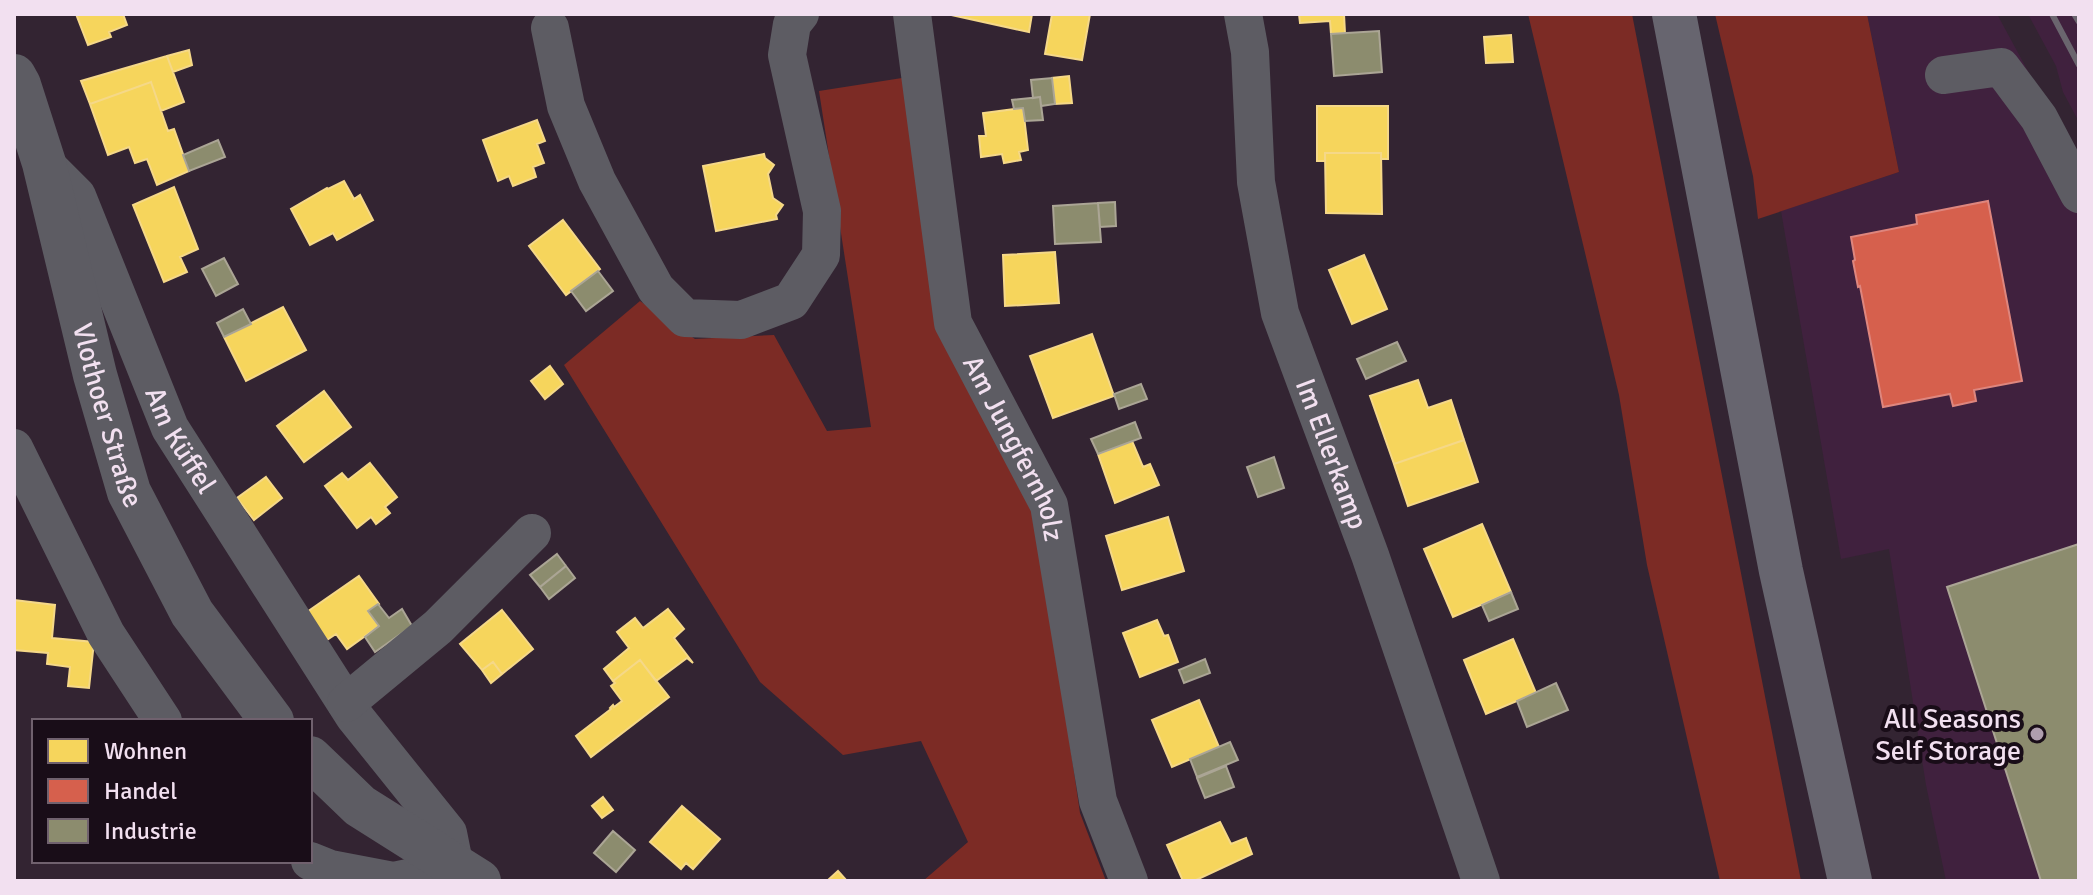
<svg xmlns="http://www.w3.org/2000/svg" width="2093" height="895" viewBox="0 0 2093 895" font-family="Signika,sans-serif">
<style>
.built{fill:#40213e}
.forest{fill:#7c2b25}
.homes{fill:#f6d55c;stroke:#f5d888;stroke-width:2}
.shops{fill:#d6604d;stroke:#de867e;stroke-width:2}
.industry{fill:#8c8c6e;stroke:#aba595;stroke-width:2}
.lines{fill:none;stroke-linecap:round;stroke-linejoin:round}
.minor{stroke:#5d5c63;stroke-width:38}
.tertiary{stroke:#5d5c63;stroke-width:44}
.primary{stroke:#67656f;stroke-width:44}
.rail{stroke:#6a656e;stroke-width:6}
.poi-dot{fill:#af9eae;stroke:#190d18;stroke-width:3}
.labels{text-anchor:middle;stroke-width:8;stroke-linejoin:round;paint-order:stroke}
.street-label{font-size:28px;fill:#f2e0f0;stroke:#190d18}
.poi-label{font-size:28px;fill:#f2e0f0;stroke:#190d18;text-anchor:end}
</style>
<rect width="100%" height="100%" fill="#332432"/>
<!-- built -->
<path class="built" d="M 1867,14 L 1997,14 L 2079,165 L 2079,881 L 1946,881 L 1926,785 L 1889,549 L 1841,559 L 1781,211 L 1899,172 Z
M 2028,14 L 2079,14 L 2079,122 L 2063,92 L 2056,66 Z"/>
<!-- forest -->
<path class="forest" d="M 1528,14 L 1632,14 L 1801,881 L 1720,881 L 1647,565 L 1619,395 Z
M 1715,14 L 1867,14 L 1899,172 L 1758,219 L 1753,176 Z
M 902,78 L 939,331 L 1037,518 L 1080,813 L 1106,881 L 923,881 L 968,842 L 921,741 L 843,755 L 760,682 L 564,365 L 640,301 L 695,339 L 774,335 L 827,431 L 871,427 L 819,91 Z"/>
<!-- homes -->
<path class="homes" d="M 76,14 L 123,14 L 127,25 L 109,32 L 111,37 L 88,45 Z
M 951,14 L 1032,14 L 1029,32 L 951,15 Z
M 1052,14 L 1090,14 L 1082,60 L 1045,54 Z
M 1299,14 L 1344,14 L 1345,33 L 1331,34 L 1330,21 L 1300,23 Z
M 1511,35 L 1513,62 L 1486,63 L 1484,37 Z
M 189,50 L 192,65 L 173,72 L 167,56 Z
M 167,56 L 184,102 L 161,111 L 151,82 L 90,104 L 81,81 Z
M 1069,76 L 1072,103 L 1055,104 L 1052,78 Z
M 151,82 L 168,131 L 174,129 L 189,171 L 157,185 L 147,159 L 135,163 L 129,147 L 108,155 L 90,104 Z
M 1317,106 L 1388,106 L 1388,159 L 1381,159 L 1381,153 L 1325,153 L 1325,161 L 1317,161 Z
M 1023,108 L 1028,150 L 1019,152 L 1021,160 L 1004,163 L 1002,154 L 981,157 L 979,136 L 986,136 L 983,113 Z
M 537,120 L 545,141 L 537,144 L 544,163 L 533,167 L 536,177 L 513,186 L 509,176 L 498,181 L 483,140 Z
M 1325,153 L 1381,153 L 1382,214 L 1326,213 Z
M 764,154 L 765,158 L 774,165 L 768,174 L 773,198 L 783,205 L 776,215 L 777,219 L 716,231 L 703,166 Z
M 344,181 L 354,199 L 360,195 L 373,220 L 337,240 L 333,233 L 310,245 L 291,209 L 327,188 L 328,189 Z
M 174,187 L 198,249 L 180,257 L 187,272 L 164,282 L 133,205 Z
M 563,220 L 600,269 L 566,295 L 529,246 Z
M 1055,252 L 1059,303 L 1005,306 L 1003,255 Z
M 1364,255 L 1387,309 L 1352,324 L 1329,270 Z
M 283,307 L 306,350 L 246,381 L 224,337 Z
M 1092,334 L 1114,396 L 1053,418 L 1030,356 Z
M 550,366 L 563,384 L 545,399 L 531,381 Z
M 1418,380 L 1428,408 L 1451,400 L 1464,440 L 1394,464 L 1370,396 Z
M 324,391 L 351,427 L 304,462 L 277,426 Z
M 1464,440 L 1478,482 L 1408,506 L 1394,464 Z
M 1132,441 L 1143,467 L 1150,464 L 1159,485 L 1115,503 L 1098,454 Z
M 370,463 L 397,497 L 385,507 L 390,513 L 376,524 L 371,517 L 357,528 L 325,486 L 342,473 L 348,480 Z
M 266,477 L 282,498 L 254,520 L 237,498 Z
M 1168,517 L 1184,571 L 1122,590 L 1106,536 Z
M 1482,524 L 1511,592 L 1453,617 L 1424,549 Z
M 359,576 L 379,604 L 368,611 L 379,626 L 347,649 L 336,634 L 327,640 L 307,612 Z
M 14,600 L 55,605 L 52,638 L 94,642 L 89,688 L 68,686 L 70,667 L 47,664 L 48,653 L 14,650 Z
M 668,609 L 684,629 L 674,638 L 693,663 L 687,658 L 656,681 L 640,660 L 613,681 L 604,669 L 629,648 L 617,632 L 635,618 L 643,628 Z
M 502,610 L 533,649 L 502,674 L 493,662 L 482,670 L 460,644 Z
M 1157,620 L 1164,636 L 1168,635 L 1178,662 L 1140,677 L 1123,633 Z
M 1513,639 L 1536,693 L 1486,714 L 1464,660 Z
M 640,660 L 669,697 L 591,757 L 576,736 L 611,709 L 610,708 L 613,705 L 614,707 L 622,701 L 611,686 L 615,683 L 613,681 Z
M 493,662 L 502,674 L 491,683 L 482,670 Z
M 1199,700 L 1219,747 L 1172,767 L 1152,720 Z
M 603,797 L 613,810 L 602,818 L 592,806 Z
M 682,806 L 720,839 L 693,869 L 686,863 L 681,869 L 650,842 Z
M 1220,822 L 1231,844 L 1246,838 L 1252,854 L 1194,881 L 1183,881 L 1167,845 Z
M 838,871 L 847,881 L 827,881 Z"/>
<!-- shops -->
<path class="shops" d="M 1988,201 L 2022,381 L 1974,390 L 1976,401 L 1953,406 L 1950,394 L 1883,407 L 1860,286 L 1858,287 L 1853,261 L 1855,260 L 1851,237 L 1917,224 L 1916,215 Z"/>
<!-- industry -->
<path class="industry" d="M 1379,31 L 1382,72 L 1334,76 L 1331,34 Z
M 1052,78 L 1055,104 L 1041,106 L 1040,97 L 1033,98 L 1031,80 Z
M 1040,97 L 1043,120 L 1025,121 L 1023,108 L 1014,109 L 1012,100 Z
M 218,140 L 225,157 L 189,171 L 183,155 Z
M 1115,202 L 1116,226 L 1100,227 L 1098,203 Z
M 1098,203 L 1101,242 L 1055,244 L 1053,206 Z
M 224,258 L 238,284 L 216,296 L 202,269 Z
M 598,271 L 613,291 L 586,311 L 571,291 Z
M 243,309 L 251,324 L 224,337 L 217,323 Z
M 1397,342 L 1406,361 L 1366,379 L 1357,359 Z
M 1141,384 L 1147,399 L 1119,409 L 1114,394 Z
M 1135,422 L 1141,438 L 1098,454 L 1091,439 Z
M 1274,457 L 1284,488 L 1258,497 L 1247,467 Z
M 2079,544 L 2079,881 L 2041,881 L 1947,587 Z
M 557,554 L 566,566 L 540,587 L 530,575 Z
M 566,566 L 575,578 L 549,599 L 540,587 Z
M 1511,592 L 1518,609 L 1489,621 L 1482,605 Z
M 378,604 L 389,618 L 402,609 L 412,626 L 375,652 L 365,637 L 379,626 L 368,611 Z
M 1205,659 L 1210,673 L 1184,683 L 1179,670 Z
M 1556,683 L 1568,710 L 1527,727 L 1517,701 Z
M 1230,742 L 1238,760 L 1197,777 L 1190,759 Z
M 1226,766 L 1234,787 L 1205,798 L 1197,778 Z
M 613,831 L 635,850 L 616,872 L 594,853 Z"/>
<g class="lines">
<!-- minor -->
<g class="minor">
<path id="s1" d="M 912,14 L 953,323 L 1049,505 L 1098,801 L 1129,881"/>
<path id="s2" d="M 1243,14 L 1250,52 L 1256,182 L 1280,313 L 1370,555 L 1481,881"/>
<path d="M 550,28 L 566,106 L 597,181 L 656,289 L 685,318 L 741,320 L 791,301 L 821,255 L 822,211 L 787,55 L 792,24 L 800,14"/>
<path d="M 1944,75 L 2001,67 L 2039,118 L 2079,194"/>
<path id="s3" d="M 44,163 L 77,196 L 170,428 L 354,716 L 448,833 L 455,868"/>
<path d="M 14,448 L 106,634 L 163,721"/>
<path d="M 346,703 L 438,627 L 532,533"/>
<path d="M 310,861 L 330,869 L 393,881 L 455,868"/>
</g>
<!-- tertiary -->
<g class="tertiary">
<path id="s4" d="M 14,76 L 19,85 L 44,163 L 95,375 L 129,492 L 192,613 L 272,721"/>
<path d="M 310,758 L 360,806 L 479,881"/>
</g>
<!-- primary -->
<path class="primary" d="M 1674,14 L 1781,571 L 1850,881"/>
<!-- rail -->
<path class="rail" d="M 2052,14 L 2079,65
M 2074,14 L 2079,22"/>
</g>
<!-- markers -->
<circle class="poi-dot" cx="2037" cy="734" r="8"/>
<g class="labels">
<!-- street labels -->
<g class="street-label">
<text dy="10" stroke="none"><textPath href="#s4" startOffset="352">Vlothoer Straße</textPath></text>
<text dy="10" stroke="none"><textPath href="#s3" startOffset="312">Am Küffel</textPath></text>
<text dy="10" stroke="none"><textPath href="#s1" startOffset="452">Am Jungfernholz</textPath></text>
<text dy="10" stroke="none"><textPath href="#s2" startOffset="452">Im Ellerkamp</textPath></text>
</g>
<!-- poi labels -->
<g class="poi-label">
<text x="2021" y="728">All Seasons<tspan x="2021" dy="32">Self Storage</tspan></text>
</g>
</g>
<!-- border -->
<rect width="2093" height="895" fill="none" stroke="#f2e0f0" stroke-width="32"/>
<!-- legend -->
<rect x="32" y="719" width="280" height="144" fill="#190d18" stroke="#70616e" stroke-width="2"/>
<rect x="48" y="739" width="40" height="24" fill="#f6d55c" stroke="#70616e" stroke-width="2"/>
<text x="104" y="759" font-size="24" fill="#f2e0f0">Wohnen</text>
<rect x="48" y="779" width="40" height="24" fill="#d6604d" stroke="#70616e" stroke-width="2"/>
<text x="104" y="799" font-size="24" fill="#f2e0f0">Handel</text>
<rect x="48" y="819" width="40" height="24" fill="#8c8c6e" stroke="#70616e" stroke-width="2"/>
<text x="104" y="839" font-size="24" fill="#f2e0f0">Industrie</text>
</svg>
